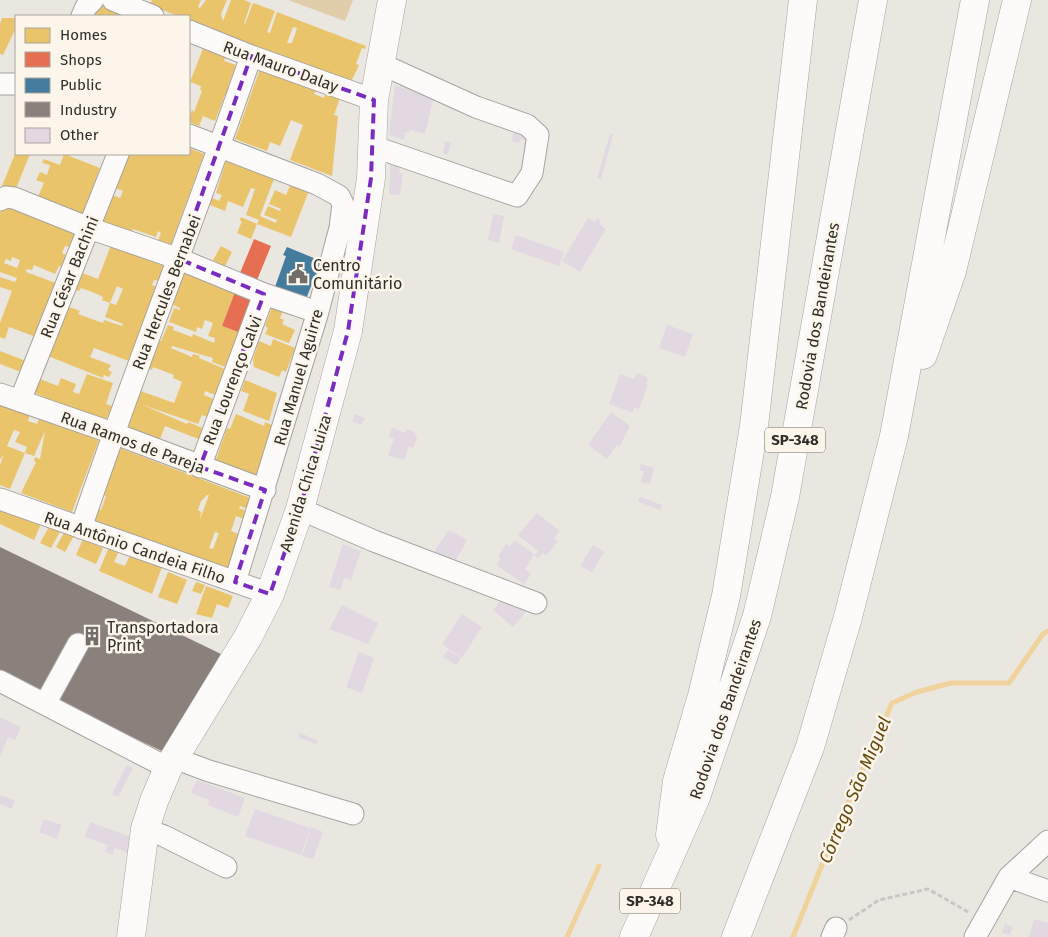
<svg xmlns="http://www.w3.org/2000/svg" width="1048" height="937" viewBox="0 0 1048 937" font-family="'Fira Sans',sans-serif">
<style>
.green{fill:#e0cda9}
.homes{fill:#e9c46a;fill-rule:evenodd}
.shops{fill:#e76f51}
.public{fill:#457b9d}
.industry{fill:#8a817c}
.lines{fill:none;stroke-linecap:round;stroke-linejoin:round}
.stream{stroke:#f0d39c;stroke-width:5}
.building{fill:#e1d8e2}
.minor-casing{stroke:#a6a39f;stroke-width:23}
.major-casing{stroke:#a6a39f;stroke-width:29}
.highway-casing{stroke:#a6a39f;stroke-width:29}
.path{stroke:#c9c6c5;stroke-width:3;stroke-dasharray:5 2.5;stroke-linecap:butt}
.minor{stroke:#fcfbfa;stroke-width:21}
.major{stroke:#fcfbfa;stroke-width:28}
.highway{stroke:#fcfbfa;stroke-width:28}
.marked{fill:none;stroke:#7b2cbf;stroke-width:4;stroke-dasharray:10 6;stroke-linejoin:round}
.labels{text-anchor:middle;stroke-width:5;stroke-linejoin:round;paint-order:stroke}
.shield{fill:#fbf5ea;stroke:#6e6a64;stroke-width:1}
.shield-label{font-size:15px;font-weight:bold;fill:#312e2a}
.street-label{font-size:16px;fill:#312e2a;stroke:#fbf5ea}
.poi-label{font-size:16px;fill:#312e2a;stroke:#fbf5ea;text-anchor:start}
.water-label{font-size:18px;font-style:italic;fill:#644a0d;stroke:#fbf5ea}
</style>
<rect width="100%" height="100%" fill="#eae7e1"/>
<!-- green -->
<path class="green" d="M 288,0 L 353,0 L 345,21 Z"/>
<!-- homes -->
<path class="homes" d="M 152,0 L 201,0 L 198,7 L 200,8 L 206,0 L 227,0 L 221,14 L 223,21 L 231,0 L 244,0 L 251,3 L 244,23 L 245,24 L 253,3 L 275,11 L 267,32 L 270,33 L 277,12 L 366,46 L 365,49 L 362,48 L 356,64 L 359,65 L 351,82 L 189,21 L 189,16 L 178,16 L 150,5 ZM 293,27 L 297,28 L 292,43 L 287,43 Z
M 99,5 L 128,16 L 94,16 Z
M 2,18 L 16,18 L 16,28 L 3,55 L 0,54 L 0,24 Z
M 204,46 L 226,55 L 224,61 L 236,65 L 228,86 L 232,87 L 228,96 L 225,95 L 215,121 L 203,116 L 199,126 L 189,122 L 189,117 L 192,110 L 194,112 L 202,91 L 200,90 L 201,86 L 190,82 Z
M 261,66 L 316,91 L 314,94 L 324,98 L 326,92 L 340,98 L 334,115 L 338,116 L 332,176 L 290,160 L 303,125 L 291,120 L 280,146 L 270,142 L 267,151 L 235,139 Z
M 189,148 L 204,154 L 170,247 L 157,243 L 161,233 L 158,231 L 156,237 L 133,229 L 131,234 L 100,223 L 110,194 L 120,198 L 123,191 L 112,187 L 125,154 L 189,154 Z
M 15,154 L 30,154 L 15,191 L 2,186 Z
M 64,154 L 70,154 L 69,156 L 100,168 L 82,215 L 37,199 L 44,183 L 36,180 L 40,172 L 47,175 L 50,165 L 42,163 L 44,159 L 60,165 Z
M 227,157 L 275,176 L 260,216 L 276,223 L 277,220 L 264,215 L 268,206 L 280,211 L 281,209 L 269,204 L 275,190 L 286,195 L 292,181 L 310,188 L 291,237 L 257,224 L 259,220 L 246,215 L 255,189 L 251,188 L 243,207 L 228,201 L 225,211 L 210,205 L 212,198 L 219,201 L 222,195 L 216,193 Z
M 4,204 L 76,232 L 70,247 L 65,246 L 62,253 L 67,255 L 62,267 L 59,266 L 55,274 L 34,265 L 32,270 L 27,269 L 26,272 L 56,283 L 36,337 L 9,327 L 5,339 L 0,337 L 0,323 L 12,291 L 0,287 L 0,277 L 15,282 L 17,278 L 0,272 L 0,213 ZM 12,257 L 20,260 L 17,268 L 4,263 L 6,259 L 11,261 Z
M 241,217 L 257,224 L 251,239 L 237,233 L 242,221 L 240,221 Z
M 111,245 L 164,266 L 159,281 L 154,280 L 152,285 L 157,287 L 129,361 L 94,348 L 90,357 L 111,365 L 108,370 L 112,372 L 109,377 L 104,375 L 103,378 L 48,356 L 69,307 L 80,311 L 78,314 L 103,323 L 104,320 L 122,326 L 123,324 L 105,317 L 110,303 L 116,305 L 123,289 L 117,286 L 110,303 L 102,300 L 103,297 L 95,293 L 81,288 L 79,291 L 74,289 L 80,272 L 98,279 Z
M 221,246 L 232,252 L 225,266 L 213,260 Z
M 183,273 L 235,292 L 222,326 L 241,333 L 228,368 L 212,362 L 213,358 L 172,346 L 171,348 L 192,357 L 193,354 L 200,356 L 199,358 L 227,370 L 218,396 L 205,391 L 204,395 L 216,400 L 210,418 L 202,415 L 198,424 L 143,405 L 187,424 L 188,422 L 205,429 L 201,440 L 165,426 L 159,442 L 124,430 L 138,390 L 174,403 L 182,382 L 173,378 L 174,375 L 153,367 L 152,370 L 145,367 L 157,340 L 161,341 L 168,325 L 174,327 L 173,330 L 192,337 L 193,334 L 214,343 L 215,338 L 208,336 L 213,323 L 205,320 L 202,329 L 197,327 L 196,332 L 169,322 L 174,308 L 180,310 L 180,308 L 173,305 Z
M 272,307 L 283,311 L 280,318 L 284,320 L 282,324 L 295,330 L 289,343 L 265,334 L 268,328 L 265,326 Z
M 273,339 L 295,348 L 286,372 L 282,370 L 279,377 L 254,367 L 253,359 L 259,341 L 271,346 Z
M 0,351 L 26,361 L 24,373 L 0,364 Z
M 87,374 L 113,383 L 106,404 L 112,406 L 105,423 L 34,393 L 40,379 L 58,386 L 61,378 L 76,384 L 73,392 L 79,394 Z
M 245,380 L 277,393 L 269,421 L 243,411 L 249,394 L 241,391 Z
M 0,403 L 30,414 L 28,421 L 37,424 L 39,418 L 99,440 L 72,512 L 21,493 L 36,462 L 34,461 L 35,457 L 40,459 L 45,431 L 34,456 L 25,453 L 27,447 L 15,442 L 20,432 L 14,430 L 7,446 L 25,453 L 10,489 L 0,485 L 0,465 L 4,454 L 0,460 Z
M 236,414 L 264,426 L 265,422 L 274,426 L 258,480 L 214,465 L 227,428 L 230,429 Z
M 117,447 L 253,499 L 250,510 L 240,506 L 239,508 L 249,512 L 246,520 L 236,516 L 231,531 L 241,535 L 230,573 L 90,521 L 95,508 L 101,510 L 106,496 L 102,495 ZM 207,495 L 209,495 L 200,519 L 201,512 L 198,510 L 201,501 ZM 215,532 L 219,533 L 213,549 L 209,548 Z
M 0,508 L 41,524 L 34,540 L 0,524 Z
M 50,525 L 61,530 L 51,548 L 40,543 Z
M 66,529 L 75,534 L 65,552 L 56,547 Z
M 83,539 L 103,548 L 96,564 L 76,555 Z
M 109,547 L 119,551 L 114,562 L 125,566 L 130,555 L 162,567 L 152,594 L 99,571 Z
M 168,572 L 187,580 L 177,604 L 158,597 Z
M 196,582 L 205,585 L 201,594 L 192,591 Z
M 206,586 L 233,596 L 228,608 L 217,604 L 212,618 L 196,614 Z"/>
<!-- shops -->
<path class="shops" d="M 254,239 L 271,246 L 257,280 L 240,273 Z
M 235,292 L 253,299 L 241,333 L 222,326 Z"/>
<!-- public -->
<path class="public" d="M 287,247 L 321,261 L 306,299 L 275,287 L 286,256 L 283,255 Z"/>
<!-- industry -->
<path class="industry" d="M 0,547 L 221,654 L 162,751 L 0,675 Z"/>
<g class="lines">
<!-- stream -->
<path class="stream" d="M 567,937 L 599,866
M 793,937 L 838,825 L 892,703 L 917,692 L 951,683 L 1009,683 L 1043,634 L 1048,631"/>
</g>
<!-- building -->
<path class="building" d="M 395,85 L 414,90 L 414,92 L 419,94 L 419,92 L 434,96 L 425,134 L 410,130 L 410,132 L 405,132 L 404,140 L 389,135 Z
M 516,127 L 533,132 L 529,146 L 523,145 L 525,141 L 521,139 L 519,143 L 511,141 Z
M 610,134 L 613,135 L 601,179 L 597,178 Z
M 445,141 L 451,143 L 448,155 L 443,153 Z
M 391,159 L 401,160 L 399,173 L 403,173 L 400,195 L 389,194 Z
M 493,214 L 504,216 L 499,243 L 488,240 Z
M 588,218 L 595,222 L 597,218 L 601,221 L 599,224 L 606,229 L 580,272 L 562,261 Z
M 516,235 L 564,252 L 559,266 L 511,249 Z
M 667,325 L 693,334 L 685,357 L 659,348 Z
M 637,373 L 648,378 L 646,384 L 648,384 L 639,409 L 634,408 L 633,413 L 609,404 L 620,374 L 634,379 Z
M 611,412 L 630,426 L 619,447 L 617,445 L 607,459 L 588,445 Z
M 355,414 L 365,418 L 361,425 L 352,421 Z
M 392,428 L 406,433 L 407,429 L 413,431 L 417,438 L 413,448 L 409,446 L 404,460 L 388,455 L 394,439 L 389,437 Z
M 641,464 L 654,468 L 650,484 L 641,482 L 644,471 L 639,470 Z
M 640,497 L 662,505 L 660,510 L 638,502 Z
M 537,513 L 560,531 L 554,538 L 558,541 L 546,556 L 543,553 L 538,559 L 534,555 L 525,569 L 531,574 L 524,584 L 496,565 L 501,558 L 498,556 L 506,544 L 510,546 L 515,540 L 535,555 L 538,551 L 518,535 Z
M 449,530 L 467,540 L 455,562 L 432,555 Z
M 343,544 L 361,551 L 351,580 L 344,578 L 340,590 L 329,587 Z
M 593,545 L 604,552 L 592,572 L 580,566 Z
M 506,595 L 530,607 L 513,627 L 493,610 Z
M 342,605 L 378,623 L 368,644 L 329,629 Z
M 462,614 L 482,627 L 462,658 L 442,644 Z
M 448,650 L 461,658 L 456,665 L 443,657 Z
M 359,652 L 374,658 L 362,693 L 346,687 Z
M 0,717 L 21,727 L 15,740 L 8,737 L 0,756 Z
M 300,733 L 317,740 L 316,744 L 298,737 Z
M 127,765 L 133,768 L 118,797 L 112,794 Z
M 197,780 L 245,798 L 238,817 L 208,805 L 209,800 L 191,793 Z
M 0,795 L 15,801 L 12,809 L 0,804 Z
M 255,809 L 310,828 L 301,855 L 245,836 Z
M 44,819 L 62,825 L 57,839 L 39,832 Z
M 90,822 L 131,837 L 129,853 L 115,848 L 113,855 L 105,852 L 108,845 L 85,837 Z
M 311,827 L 323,832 L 313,859 L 302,856 Z
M 1034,919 L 1048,923 L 1048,937 L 1029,937 Z
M 1005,924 L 1013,927 L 1010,935 L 1002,933 Z"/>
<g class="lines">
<defs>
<path id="minor" d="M 113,0 L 153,16
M 82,16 L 86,7 L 93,0
M 189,31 L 251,56 L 374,100
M 0,84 L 16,84
M 189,135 L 317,184 L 339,196 L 343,204 L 340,228 L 317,315 L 235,582
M 372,146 L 517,196 L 532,173 L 538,135 L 527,125 L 476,107 L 381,64
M 0,200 L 6,197 L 14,198 L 89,228 L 179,259 L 264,294 L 317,312
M 0,394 L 113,433 L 265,490
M 20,401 L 118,154
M 200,467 L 264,294
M 0,499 L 270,594
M 300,509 L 374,541 L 536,603
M 81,528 C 134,370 197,214 251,56
M 0,681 L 168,768
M 45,704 L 78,644
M 174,758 L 209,771 L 353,814
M 145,829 L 164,836 L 226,867
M 1009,877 L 1048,891
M 832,937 L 836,928
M 975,937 L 1009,877 L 1048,841"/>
<path id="major" d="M 131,937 L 145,829 L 154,801 L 168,768 L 248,637 L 270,594 L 300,509 L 348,331 L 371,178 L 374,100 L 392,0"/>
<path id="highway" d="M 923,355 L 952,271 L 1017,0
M 670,835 L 677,781 L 702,696 L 726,596 L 754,426 L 803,0
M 634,937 L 696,797 L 757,616 L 785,497 L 873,0
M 736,937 L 810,747 L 848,617 L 894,436 L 975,0"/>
</defs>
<!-- minor casing -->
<use href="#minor" class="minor-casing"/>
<!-- major casing -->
<use href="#major" class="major-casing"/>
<!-- highway casing -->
<use href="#highway" class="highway-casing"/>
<!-- path -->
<path class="path" d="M 849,920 L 879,900 L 928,889 L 970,913"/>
<!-- minor -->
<use href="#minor" class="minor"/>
<!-- major -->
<use href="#major" class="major"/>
<!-- highway -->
<use href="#highway" class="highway"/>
</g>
<!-- marked area -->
<path class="marked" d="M 251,56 L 374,100 L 371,178 L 348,331 L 300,509 L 270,594 L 235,582 L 265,490 L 200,467 L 264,294 L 179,259 Z"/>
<!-- icons -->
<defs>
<symbol id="civic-bare" viewBox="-9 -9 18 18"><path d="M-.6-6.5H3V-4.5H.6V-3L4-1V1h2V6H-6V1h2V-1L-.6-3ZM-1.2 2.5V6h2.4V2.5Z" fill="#726f6a" stroke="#fbf5ea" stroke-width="2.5" paint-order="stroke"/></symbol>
<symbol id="building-bare" viewBox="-9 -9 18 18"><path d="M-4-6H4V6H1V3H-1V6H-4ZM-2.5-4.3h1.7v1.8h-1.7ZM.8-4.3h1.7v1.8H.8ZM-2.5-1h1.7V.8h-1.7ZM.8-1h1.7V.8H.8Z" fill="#726f6a" stroke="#fbf5ea" stroke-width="2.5" paint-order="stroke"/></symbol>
</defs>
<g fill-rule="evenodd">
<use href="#civic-bare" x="284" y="260" width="28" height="28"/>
<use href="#building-bare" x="78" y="622" width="28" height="28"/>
</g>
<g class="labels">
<!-- shield labels -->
<g class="shield">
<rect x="765" y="427.5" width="60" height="25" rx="4"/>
<rect x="620" y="888.5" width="60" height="25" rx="4"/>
</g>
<g class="shield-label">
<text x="795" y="445">SP-348</text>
<text x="650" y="906">SP-348</text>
</g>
<!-- street labels -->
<g class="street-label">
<text transform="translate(281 66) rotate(20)" y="6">Rua Mauro Dalay</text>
<text transform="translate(69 277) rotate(-68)" y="6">Rua César Bachini</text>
<text transform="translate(166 292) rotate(-69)" y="6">Rua Hercules Bernabei</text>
<text transform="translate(817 316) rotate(-80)" y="6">Rodovia dos Bandeirantes</text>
<text transform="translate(298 377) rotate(-74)" y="6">Rua Manuel Aguirre</text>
<text transform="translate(232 380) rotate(-69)" y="6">Rua Lourenço Calvi</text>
<text transform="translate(133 442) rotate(20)" y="6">Rua Ramos de Pareja</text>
<text transform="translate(305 483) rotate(-73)" y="6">Avenida Chica Luiza</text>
<text transform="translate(135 547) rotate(19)" y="6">Rua Antônio Candeia Filho</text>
<text transform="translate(725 709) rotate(-71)" y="6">Rodovia dos Bandeirantes</text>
</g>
<!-- poi labels -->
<g class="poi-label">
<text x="313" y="271">Centro<tspan x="313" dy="18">Comunitário</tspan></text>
<text x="107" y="633">Transportadora<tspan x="107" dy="18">Print</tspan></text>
</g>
<!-- water labels -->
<g class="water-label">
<text transform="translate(855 790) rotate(-67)" y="6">Córrego São Miguel</text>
</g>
</g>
<!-- legend -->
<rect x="15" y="15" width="175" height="140" fill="#fbf5ea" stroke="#aaa59d"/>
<rect x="25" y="28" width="25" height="15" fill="#e9c46a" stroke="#aaa59d"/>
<text x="60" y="40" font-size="15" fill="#312e2a">Homes</text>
<rect x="25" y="52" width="25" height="15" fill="#e76f51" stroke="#aaa59d"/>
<text x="60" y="65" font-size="15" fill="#312e2a">Shops</text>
<rect x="25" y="78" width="25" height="15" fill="#457b9d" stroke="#aaa59d"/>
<text x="60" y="90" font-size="15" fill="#312e2a">Public</text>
<rect x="25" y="102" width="25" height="15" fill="#8a817c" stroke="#aaa59d"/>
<text x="60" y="115" font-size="15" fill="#312e2a">Industry</text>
<rect x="25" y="128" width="25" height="15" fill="#e1d8e2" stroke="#aaa59d"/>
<text x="60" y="140" font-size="15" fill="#312e2a">Other</text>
</svg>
